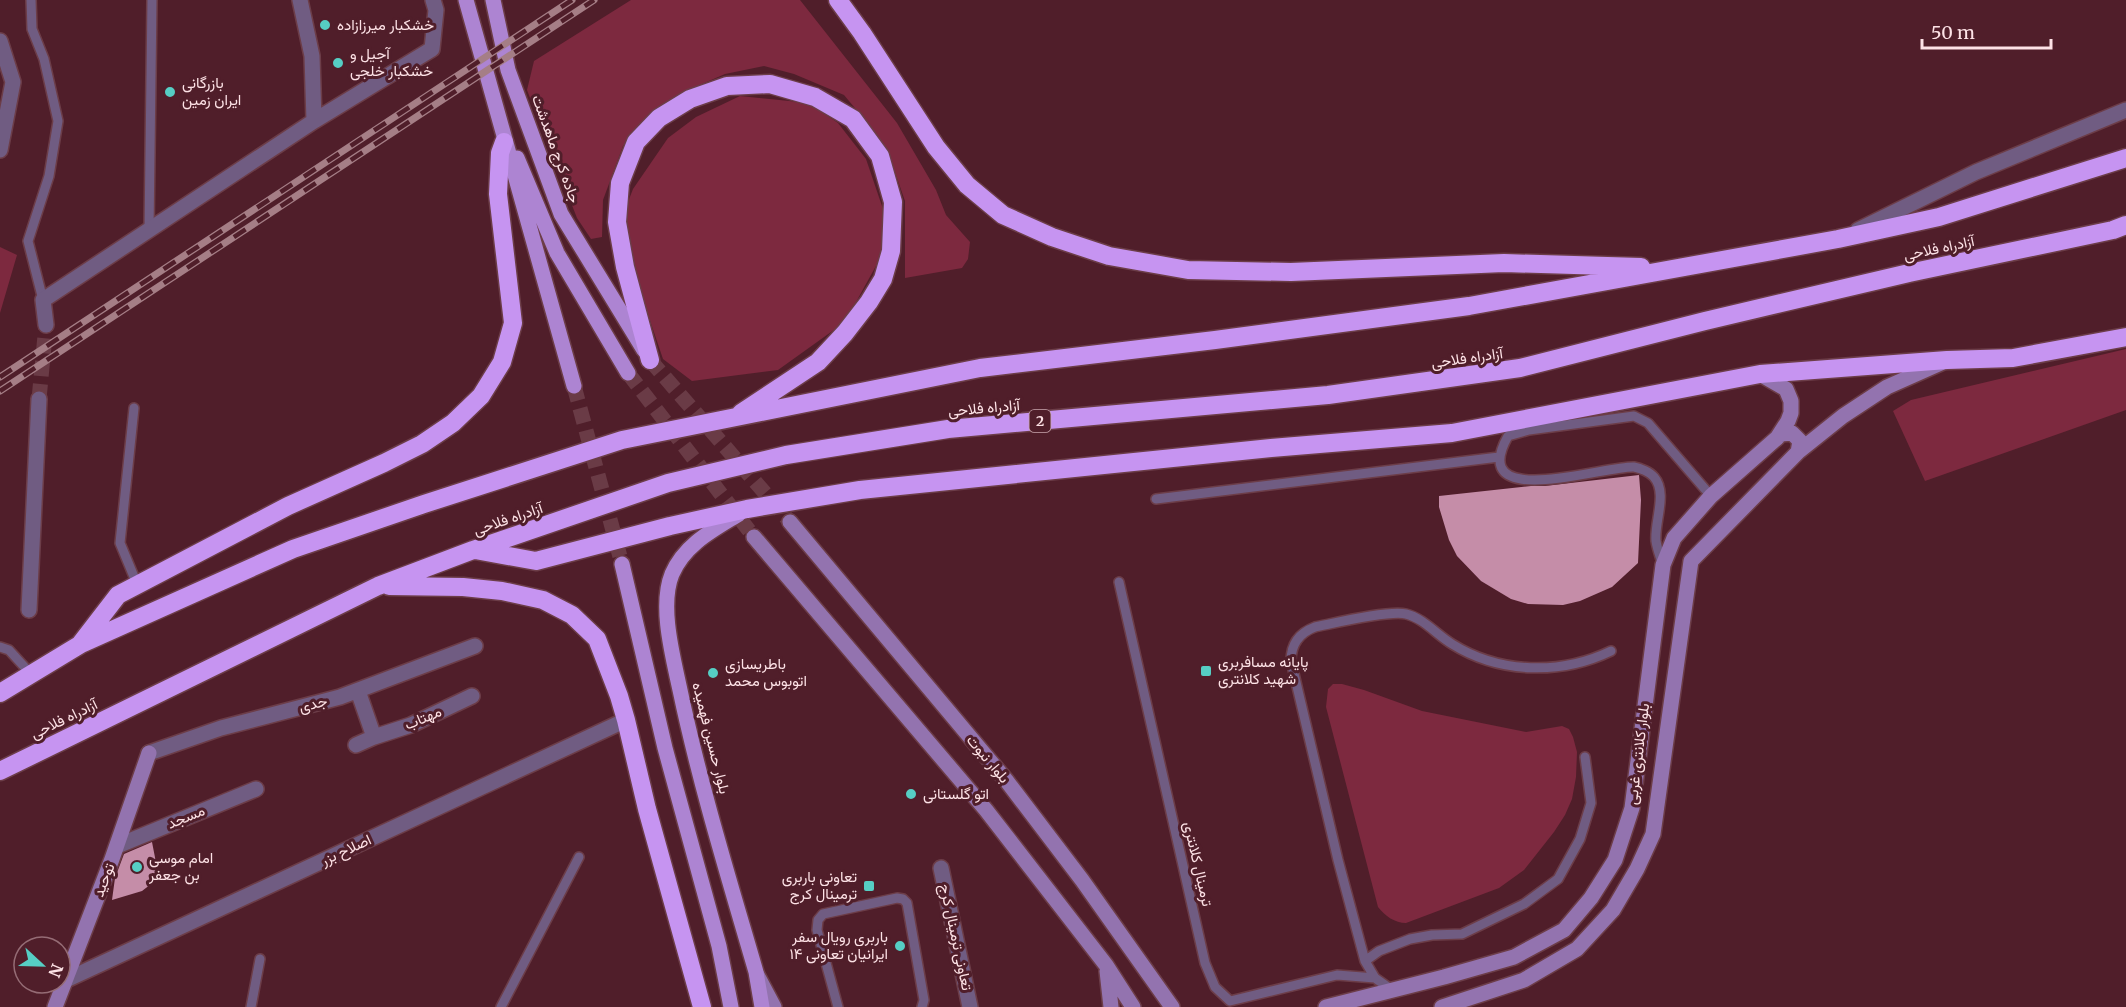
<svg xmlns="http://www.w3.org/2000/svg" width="2126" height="1007" viewBox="0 0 2126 1007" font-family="Merriweather,Vazirmatn,serif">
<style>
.green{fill:#7d293f}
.building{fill:#c58da8}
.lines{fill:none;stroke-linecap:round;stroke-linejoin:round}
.street-tunnel{stroke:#6a3b46;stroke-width:15;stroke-dasharray:15 8;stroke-linecap:butt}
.secondary-tunnel{stroke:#6a3b46;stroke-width:15;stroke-dasharray:15 8;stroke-linecap:butt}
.primary-tunnel{stroke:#6a3b46;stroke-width:15;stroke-dasharray:15 8;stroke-linecap:butt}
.lane-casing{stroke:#6c3d48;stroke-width:12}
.street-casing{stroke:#6c3d48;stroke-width:18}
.secondary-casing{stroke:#6c3d48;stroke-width:18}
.primary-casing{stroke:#6c3d48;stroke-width:18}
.highway-casing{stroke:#6c3d48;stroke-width:21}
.lane{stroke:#705c82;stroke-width:9}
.street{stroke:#705c82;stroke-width:15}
.secondary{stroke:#9373af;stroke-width:15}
.primary{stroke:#ad84d2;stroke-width:15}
.highway{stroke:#c694f1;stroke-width:18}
.rail-casing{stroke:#a57e86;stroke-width:7}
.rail{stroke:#501e2a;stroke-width:4.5;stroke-dasharray:14;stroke-linecap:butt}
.poi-dot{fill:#56cec4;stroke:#501e2a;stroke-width:2}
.labels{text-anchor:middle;stroke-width:6;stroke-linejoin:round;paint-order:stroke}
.shield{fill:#501e2a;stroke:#c9a7ae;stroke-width:1.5}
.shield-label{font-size:14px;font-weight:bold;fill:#fde2e6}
.poi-label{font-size:15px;fill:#fde2e6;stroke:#501e2a;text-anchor:start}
.street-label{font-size:15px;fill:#fde2e6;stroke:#501e2a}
</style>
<rect width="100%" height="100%" fill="#501e2a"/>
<!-- green -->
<path class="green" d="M 631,0 L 800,0 L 897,123 L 936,190 L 946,215 L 970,242 L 968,259 L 962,268 L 905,278 L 905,201 L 890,158 L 869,125 L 844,95 L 794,74 L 764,66 L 725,74 L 686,91 L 652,111 L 623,146 L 603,200 L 602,237 L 591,239 L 577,218 L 527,90 L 534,61 Z
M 740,96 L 809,103 L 838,123 L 866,159 L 883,209 L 882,255 L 845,322 L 778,370 L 692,381 L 663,359 L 637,282 L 623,215 L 633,189 L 668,138 L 696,117 Z
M 0,247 L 17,255 L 0,313 Z
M 2126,349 L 2126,410 L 1925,481 L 1893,411 L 1911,400 Z
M 1333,684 L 1342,684 L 1364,690 L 1422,711 L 1526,732 L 1562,726 L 1569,729 L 1573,737 L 1577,752 L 1576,777 L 1572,799 L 1565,815 L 1554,832 L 1524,870 L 1499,888 L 1406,923 C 1395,923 1385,916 1378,907 L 1326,707 L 1328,689 Z"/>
<!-- building -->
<path class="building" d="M 1639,475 L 1641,500 L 1638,563 L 1612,587 L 1580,601 L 1563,605 L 1528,604 L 1511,599 L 1481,581 L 1457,556 L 1449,540 L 1439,507 L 1439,496 L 1531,486 L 1545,486 Z
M 152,842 L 159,878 L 142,891 L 112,900 L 115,878 L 124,854 Z"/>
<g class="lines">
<!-- street-tunnel -->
<path class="street-tunnel" d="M 39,399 L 46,325"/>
<!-- secondary-tunnel -->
<path class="secondary-tunnel" d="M 650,360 L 790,522
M 628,373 L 754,537"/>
<!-- primary-tunnel -->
<path class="primary-tunnel" d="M 574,386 L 622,564"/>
<defs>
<path id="lane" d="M 31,0 L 32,29 L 44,59 L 58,121 L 49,176 L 28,241 L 43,300
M 149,230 L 152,0
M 134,408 L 120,543 L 137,584
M 1156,499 L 1499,457
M 1662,563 C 1660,556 1657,548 1656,541 C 1654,522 1668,493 1654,477 C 1650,472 1640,468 1634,467 C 1606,465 1465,513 1508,436 L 1529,430 L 1634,416 L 1648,423 L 1711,496
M 1119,582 L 1205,963 L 1215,987 L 1230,1001 L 1337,975 L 1375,978
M 0,647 L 9,650 L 30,673
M 1365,961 L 1379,951 L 1410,939 L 1432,935 L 1462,934 L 1524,904 L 1558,879 L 1580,839 L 1591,803 L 1585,757
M 1392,990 L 1375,978 L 1365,961 L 1338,860 L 1291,661 C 1291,644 1299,633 1315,627 C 1335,623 1389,610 1406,614 C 1423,618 1437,635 1452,644 C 1500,674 1561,675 1611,651
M 251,1007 L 260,959
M 501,1007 L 579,857
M 838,1007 L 817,930 L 818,920 L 823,914 L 897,898 L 903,899 L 907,903 L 924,1000 L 922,1007"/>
<path id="street" d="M 300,0 L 312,56 L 314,121 L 432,49 L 436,10 L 433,0
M 0,41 L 13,82 L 0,150
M 1858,230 L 1976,172 L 2126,110
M 46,325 L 43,300 L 314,121
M 29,610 L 39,399
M 358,691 L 374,737 L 411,725 L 472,696
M 356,745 L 374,737
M 149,753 L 221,728 L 340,697 L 475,646
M 117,846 L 256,789
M 941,868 L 970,1007
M 66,980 L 626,720"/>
<path id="secondary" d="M 1777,438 L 1781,434 L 1792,433 L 1800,441 L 1798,452
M 790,522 L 1006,780 L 1082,880 L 1172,1007
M 754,537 L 986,810 L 1106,965 L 1133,1007
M 1107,971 L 1111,1007
M 757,975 L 774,1007
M 55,1007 L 112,859 L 149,753
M 1326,1007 L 1444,977 L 1514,957 L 1564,930 L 1591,898 L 1615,860 L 1632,808 L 1663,565 L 1674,538 L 1711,496 L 1777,438 L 1788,421 L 1791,413 L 1791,401 L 1786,389 L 1760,374
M 1442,1007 L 1524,980 L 1577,949 L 1613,910 L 1637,869 L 1653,834 L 1691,561 L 1798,452 L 1843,416 L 1887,387 L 1941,363"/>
<path id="primary" d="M 466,0 L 574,386
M 493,0 L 508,70 L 561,214 L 644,350
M 517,158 L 557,253 L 628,373
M 739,514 C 713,530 685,544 672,574 C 659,606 673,657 680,690 C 700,785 729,879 756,972 L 762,1007
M 622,564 L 665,748 L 719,946 L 731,1007"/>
<path id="highway" d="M 838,0 L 862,33 L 936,147 L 967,185 L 1003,215 L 1052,237 L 1109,256 L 1188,270 L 1291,272 L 1504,263 L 1641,267
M 650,360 L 625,267 L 617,222 L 620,183 L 636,142 L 659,118 L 690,99 L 727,86 L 770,84 L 815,97 L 853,119 L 880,156 L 893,202 L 891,251 L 883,279 L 869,302 L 845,333 L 818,362 L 741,413
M 475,550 L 536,561 L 670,526 L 747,509 L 860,490 L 1271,448 L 1452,433 L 1760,374 L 1947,360 L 2013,358 L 2126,337
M 389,586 L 463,587 L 502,591 L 543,600 L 572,615 L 597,639 L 619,696 L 626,720 L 647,809 L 702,1007
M 81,643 L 118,595 L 288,506 L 384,463 L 422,444 L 453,423 L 481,396 L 502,362 L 513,323 L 498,194 L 500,153 L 504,142
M 0,693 L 81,644 L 293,549 L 424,504 L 622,440 L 980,368 L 1215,340 L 1469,306 L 1838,239 L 1939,217 L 2126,158
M 0,771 L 378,586 L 473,550 L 668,483 L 786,455 L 948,429 L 1328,395 L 1520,368 L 1705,321 L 1909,273 L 2113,230 L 2126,225"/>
</defs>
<!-- lane casing -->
<use href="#lane" class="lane-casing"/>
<!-- street casing -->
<use href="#street" class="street-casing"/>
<!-- secondary casing -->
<use href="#secondary" class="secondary-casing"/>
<!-- primary casing -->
<use href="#primary" class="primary-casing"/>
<!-- highway casing -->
<use href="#highway" class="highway-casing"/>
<!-- lane -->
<use href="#lane" class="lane"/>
<!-- street -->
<use href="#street" class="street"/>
<!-- secondary -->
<use href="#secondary" class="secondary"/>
<!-- primary -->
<use href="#primary" class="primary"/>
<!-- highway -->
<use href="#highway" class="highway"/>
<defs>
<path id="rail" d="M 0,377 L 572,0
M 0,391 L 594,0"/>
</defs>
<!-- rail casing -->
<use href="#rail" class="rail-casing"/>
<!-- rail -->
<use href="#rail" class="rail"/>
</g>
<!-- markers -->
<g class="poi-dot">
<circle cx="325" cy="25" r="6"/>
<circle cx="338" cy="63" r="6"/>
<circle cx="170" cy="92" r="6"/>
<rect x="1200" y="665" width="12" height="12" rx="3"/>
<circle cx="713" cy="673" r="6"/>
<circle cx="911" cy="794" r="6"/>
<circle cx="137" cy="867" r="6"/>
<rect x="863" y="880" width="12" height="12" rx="3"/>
<circle cx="900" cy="946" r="6"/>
</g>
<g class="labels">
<!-- shield labels -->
<rect class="shield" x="1029.5" y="410" width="21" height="22" rx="4.5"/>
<g class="shield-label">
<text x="1040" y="426">2</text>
</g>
<!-- poi labels -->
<g class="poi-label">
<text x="337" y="30">خشکبار میرزازاده</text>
<text x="350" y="59">آجیل و<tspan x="350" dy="17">خشکبار خلجی</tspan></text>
<text x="182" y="88">بازرگانی<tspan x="182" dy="17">ایران زمین</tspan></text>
<text x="1218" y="667">پایانه مسافربری<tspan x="1218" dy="17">شهید کلانتری</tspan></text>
<text x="725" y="669">باطریسازی<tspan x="725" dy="17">اتوبوس محمد</tspan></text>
<text x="923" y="799">اتو گلستانی</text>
<text x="149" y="863">امام موسی<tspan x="149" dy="17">بن جعفر</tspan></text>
<text x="857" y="882" text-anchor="end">تعاونی باربری<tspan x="857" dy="17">ترمینال کرج</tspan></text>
<text x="888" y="942" text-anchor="end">باربری رویال سفر<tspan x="888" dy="17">ایرانیان تعاونی ۱۴</tspan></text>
</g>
<!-- street labels -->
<g class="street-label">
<text transform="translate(556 149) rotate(70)" y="5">جاده کرج ماهدشت</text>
<text transform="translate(1939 248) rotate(-12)" y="5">آزادراه فلاحی</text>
<text transform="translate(1467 358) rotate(-8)" y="5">آزادراه فلاحی</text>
<text transform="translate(984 408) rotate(-5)" y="5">آزادراه فلاحی</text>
<text transform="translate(508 519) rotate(-19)" y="5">آزادراه فلاحی</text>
<text transform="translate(313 704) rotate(-15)" y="5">جدی</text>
<text transform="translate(423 718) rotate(-23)" y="5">مهتاب</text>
<text transform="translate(64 719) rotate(-26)" y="5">آزادراه فلاحی</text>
<text transform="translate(711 738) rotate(76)" y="5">بلوار حسین فهمیده</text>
<text transform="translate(1638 754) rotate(-83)" y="5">بلوار کلانتری غربی</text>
<text transform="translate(988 759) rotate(50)" y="5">بلوار نبوت</text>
<text transform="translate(186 817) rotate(-22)" y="5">مسجد</text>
<text transform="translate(346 850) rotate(-25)" y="5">اصلاح بزر</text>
<text transform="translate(1198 864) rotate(77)" y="5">ترمینال کلانتری</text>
<text transform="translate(104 880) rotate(-69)" y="5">توحید</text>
<text transform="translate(956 937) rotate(78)" y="5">تعاونی ترمینال کرج</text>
</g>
</g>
<!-- north arrow -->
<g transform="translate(42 965) rotate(112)"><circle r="28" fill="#501e2a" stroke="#956c75" stroke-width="1.5"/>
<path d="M0-4.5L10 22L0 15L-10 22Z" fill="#56cec4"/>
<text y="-9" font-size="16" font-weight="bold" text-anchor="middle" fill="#fde2e6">N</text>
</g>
<!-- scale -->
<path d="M1922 39v9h129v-9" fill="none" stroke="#fde2e6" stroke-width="3"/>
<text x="1931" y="39" font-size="18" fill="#fde2e6" stroke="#501e2a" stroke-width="4.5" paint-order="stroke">50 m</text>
</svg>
